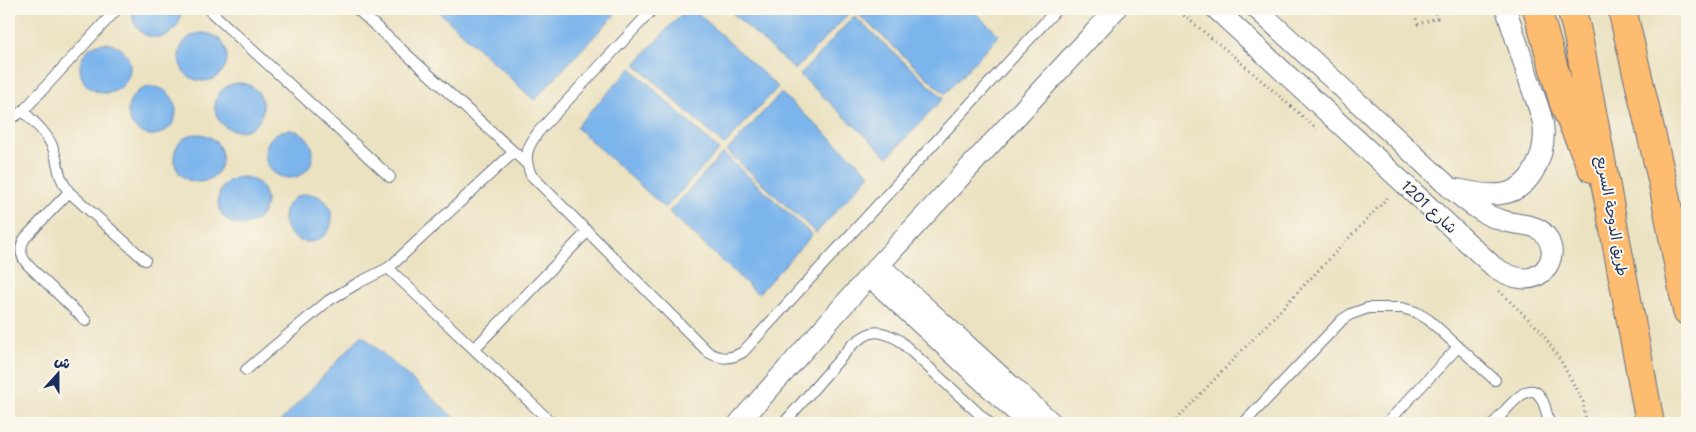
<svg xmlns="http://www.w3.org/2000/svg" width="1696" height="432" viewBox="0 0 1696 432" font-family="'Shantell Sans','Playpen Sans Arabic',sans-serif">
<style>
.water{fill:#7bb5ec;stroke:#4b72a5}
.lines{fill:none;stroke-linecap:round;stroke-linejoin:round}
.service-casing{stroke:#646e81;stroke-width:12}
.minor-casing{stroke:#646e81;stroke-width:22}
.motorway-casing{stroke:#646e81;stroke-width:30}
.path{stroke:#646e81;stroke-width:3;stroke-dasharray:1 4;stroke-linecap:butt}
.service{stroke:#fff;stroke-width:10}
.minor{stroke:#fff;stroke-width:20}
.motorway{stroke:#fdbc6f;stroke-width:28}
.labels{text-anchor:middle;stroke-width:4;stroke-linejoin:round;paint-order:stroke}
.street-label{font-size:15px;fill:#1b2f5e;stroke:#fbf7ec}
</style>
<rect width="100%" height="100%" fill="#fbf7ec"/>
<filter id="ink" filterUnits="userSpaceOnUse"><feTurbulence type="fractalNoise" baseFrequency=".02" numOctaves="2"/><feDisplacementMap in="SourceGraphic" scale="10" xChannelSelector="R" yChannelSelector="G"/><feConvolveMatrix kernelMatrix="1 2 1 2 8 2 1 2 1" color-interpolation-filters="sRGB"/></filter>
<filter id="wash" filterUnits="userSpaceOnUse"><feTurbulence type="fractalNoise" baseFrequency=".0096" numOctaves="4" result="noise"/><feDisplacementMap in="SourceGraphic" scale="20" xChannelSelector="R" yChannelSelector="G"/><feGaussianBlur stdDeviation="1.12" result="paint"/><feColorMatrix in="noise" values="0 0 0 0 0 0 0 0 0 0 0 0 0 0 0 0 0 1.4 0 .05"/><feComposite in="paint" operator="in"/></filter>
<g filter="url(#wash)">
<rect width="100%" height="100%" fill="#ebe2c1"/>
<!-- water -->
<path class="water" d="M 132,9 L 180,9 C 185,44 131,49 132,9 Z
M 436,9 L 620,9 L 534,100 Z
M 686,9 L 693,9 L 778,87 L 724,145 L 635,64 Z
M 728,9 L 847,9 L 850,12 L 795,70 Z
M 860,9 L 971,9 L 999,35 L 945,94 L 856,12 Z
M 854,16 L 943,98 L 888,157 L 800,75 Z
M179 57a24 24 0 1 1 48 0a24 24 0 1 1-48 0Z
M80 68a25 25 0 1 1 50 0a25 25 0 1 1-50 0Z
M 631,68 L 719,150 L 665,208 L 576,127 Z
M215 107a24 24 0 1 1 48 0a24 24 0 1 1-48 0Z
M128 111a24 24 0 1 1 48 0a24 24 0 1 1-48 0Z
M 781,93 L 870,174 L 816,233 L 727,151 Z
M265 154a24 24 0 1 1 48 0a24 24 0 1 1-48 0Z
M174 158a24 24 0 1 1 48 0a24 24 0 1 1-48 0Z
M 723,153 L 812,235 L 758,294 L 669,212 Z
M218 201a24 24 0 1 1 48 0a24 24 0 1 1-48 0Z
M284 218a24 24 0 1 1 48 0a24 24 0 1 1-48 0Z
M 362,335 L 460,423 L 279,423 Z"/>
</g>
<g filter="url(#ink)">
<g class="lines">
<defs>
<path id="service" d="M 208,9 L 390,177
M 357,9 L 527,164
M 653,9 L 539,131 C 527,147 523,156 531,175 L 708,352 C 721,360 731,359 743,352 L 1057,9
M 23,111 C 34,122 47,133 53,148 C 60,167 56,174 69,192 L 145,260
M 9,120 L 23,111 L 117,9
M 69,192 L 25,238 C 19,248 20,256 28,265 L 86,321
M 388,268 L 552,423
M 474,349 L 588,231
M 246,370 L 328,301 L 358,283 L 388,268 L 394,263 L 514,152
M 784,423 L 852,345 C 871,329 878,329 899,340 L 989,423
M 1244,423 L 1343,319 L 1351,314 L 1368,308 L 1402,308 L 1416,312 L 1429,320 L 1495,380
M 1387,423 L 1458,347
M 1494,423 C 1503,414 1526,381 1538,394 C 1545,401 1547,415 1549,423"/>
<path id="minor" d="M 1216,9 L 1494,267 C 1511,278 1534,287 1548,265 C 1551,259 1553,253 1551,247 C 1545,223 1526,226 1508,222 C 1501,220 1493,218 1486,214 C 1472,207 1461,197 1449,187 L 1257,9
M 1451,188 C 1467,191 1485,196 1501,194 C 1533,190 1547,152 1543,123 C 1540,110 1535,98 1531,86 C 1523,60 1514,34 1506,9
M 879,265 L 1052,423
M 869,276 L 1028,423
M 739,423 L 879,265 L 1116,9"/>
<path id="motorway" d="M 1537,9 L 1564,104 L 1592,168
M 1571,9 L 1577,31 L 1650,423
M 1622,9 L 1663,184 L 1687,311"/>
</defs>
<!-- service casing -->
<use href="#service" class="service-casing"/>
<!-- minor casing -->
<use href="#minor" class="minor-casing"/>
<!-- motorway casing -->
<use href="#motorway" class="motorway-casing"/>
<!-- path -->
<path class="path" d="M 1176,9 L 1231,54 L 1317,129
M 1413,9 L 1418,24 L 1437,18 L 1434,9
M 1499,291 L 1540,330 L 1562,363 L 1583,402 L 1586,423
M 1173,423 L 1390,195"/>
<!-- service -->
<use href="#service" class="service"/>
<!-- minor -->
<use href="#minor" class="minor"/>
<!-- motorway -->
<use href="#motorway" class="motorway"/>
</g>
</g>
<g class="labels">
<!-- street labels -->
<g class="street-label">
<text transform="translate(1429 207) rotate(43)" y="5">شارع 1201</text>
<text transform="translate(1612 216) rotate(80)" y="5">طريق الدوحة السريع</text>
</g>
</g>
<!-- margin -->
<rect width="1696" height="432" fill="none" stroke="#fbf7ec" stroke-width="30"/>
<!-- north arrow -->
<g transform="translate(58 374) rotate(21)" stroke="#fbf7ec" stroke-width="4" paint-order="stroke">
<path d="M0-4L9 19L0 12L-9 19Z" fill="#1b2f5e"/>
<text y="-8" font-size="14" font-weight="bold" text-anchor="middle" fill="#1b2f5e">ش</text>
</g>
</svg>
